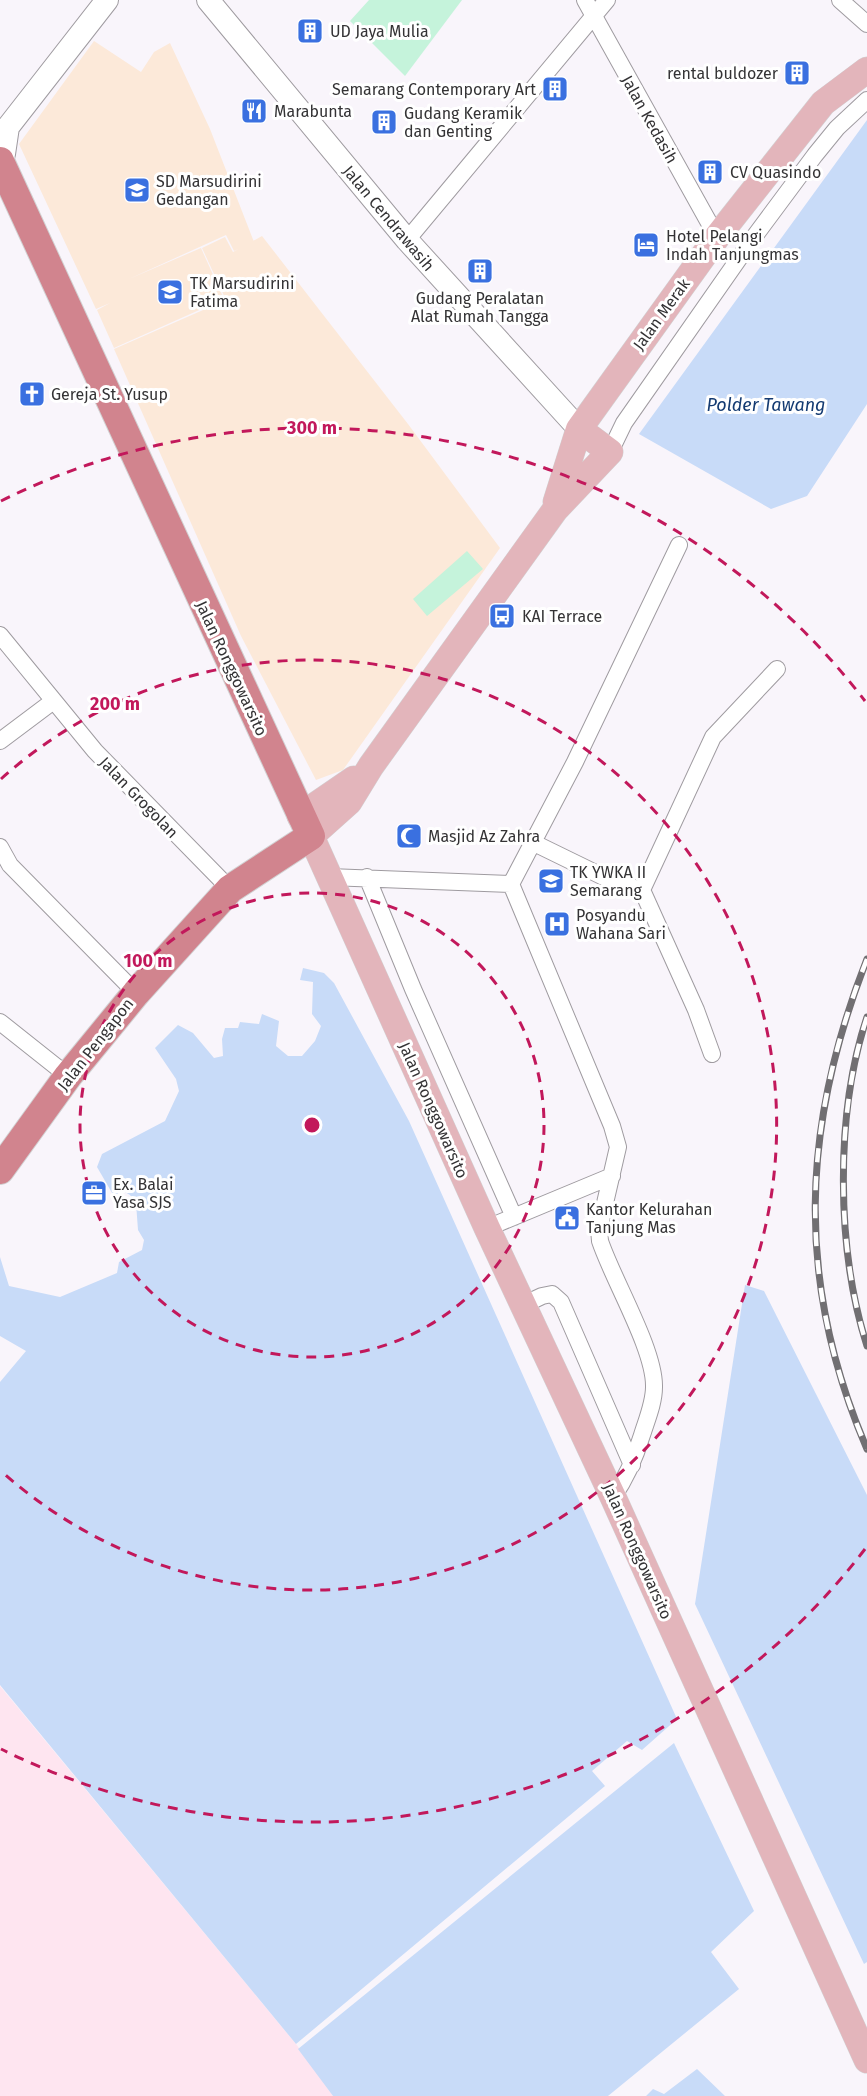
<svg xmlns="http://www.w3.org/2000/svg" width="867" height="2096" viewBox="0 0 867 2096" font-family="'Fira Sans',sans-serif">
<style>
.industrial{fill:#fee5f0}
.education{fill:#fce9d9}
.green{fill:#c5f3db}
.water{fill:#c8dbf8}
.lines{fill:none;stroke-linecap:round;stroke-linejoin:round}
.street-casing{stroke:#9f9ba0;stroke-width:18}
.secondary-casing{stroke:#9f9ba0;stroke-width:24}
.primary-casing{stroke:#d2d2d3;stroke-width:27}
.highway-casing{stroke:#d2d2d3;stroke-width:30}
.street{stroke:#fff;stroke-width:16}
.secondary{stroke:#fff;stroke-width:22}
.primary{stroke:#e3b5bb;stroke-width:26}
.highway{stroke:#d1848e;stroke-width:28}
.rail-casing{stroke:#716f72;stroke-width:7}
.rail{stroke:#fff;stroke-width:4.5;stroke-dasharray:14;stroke-linecap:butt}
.ring{fill:none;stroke:#c2185b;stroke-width:3;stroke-dasharray:10 8}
.labels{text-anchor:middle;stroke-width:6;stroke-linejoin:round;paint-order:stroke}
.poi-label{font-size:16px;fill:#343335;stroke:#fff;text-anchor:start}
.street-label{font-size:16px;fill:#343335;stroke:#fff}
.water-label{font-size:18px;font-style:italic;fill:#143b72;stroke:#fff}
.centre{fill:#c2185b;stroke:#fff;stroke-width:3}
.ring-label{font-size:18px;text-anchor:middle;font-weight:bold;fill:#c2185b;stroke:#fff;stroke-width:6;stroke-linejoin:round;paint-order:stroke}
</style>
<rect width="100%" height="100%" fill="#f9f5fb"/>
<!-- industrial -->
<path class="industrial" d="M 0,1686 L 296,2044 L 333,2096 L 0,2096 Z"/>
<!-- education -->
<path class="education" d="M 94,41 L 141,72 L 154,52 L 170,43 L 210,129 L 254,242 L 234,251 L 226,235 L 129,279 L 201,248 L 224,299 L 114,348 L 97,310 L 110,303 L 96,309 L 19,144 Z
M 262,236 L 408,424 L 500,548 L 343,770 L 316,780 L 241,636 L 114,349 L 226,300 L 202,248 L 225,237 L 233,252 Z"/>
<!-- green -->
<path class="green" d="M 369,0 L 462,0 L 405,76 L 350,21 Z
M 467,551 L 483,569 L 427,616 L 413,599 Z"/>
<!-- water -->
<path class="water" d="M 867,120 L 867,404 L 807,496 L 771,509 L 639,434 Z
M 303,968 L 324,973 L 334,983 L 409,1121 L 677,1719 L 642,1750 L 627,1741 L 592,1771 L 605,1786 L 296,2044 L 0,1685 L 0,1382 L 26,1351 L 0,1336 L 0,1257 L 9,1286 L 60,1297 L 117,1273 L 119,1262 L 142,1250 L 144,1240 L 138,1230 L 136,1203 L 130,1195 L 120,1189 L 115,1198 L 97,1167 L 102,1154 L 165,1121 L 179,1091 L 176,1079 L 155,1048 L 178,1025 L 193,1033 L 214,1058 L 223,1056 L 222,1039 L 225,1028 L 238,1028 L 240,1022 L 259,1024 L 262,1014 L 279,1021 L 276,1046 L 288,1056 L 302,1056 L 315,1041 L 321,1026 L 312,1014 L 313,982 L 300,980 Z
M 745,1285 L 764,1291 L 867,1495 L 867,1962 L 864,1964 L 695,1604 Z
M 674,1743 L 754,1911 L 711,1952 L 739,1989 L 608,2096 L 333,2096 L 298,2049 Z
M 697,2069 L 725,2096 L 646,2096 L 653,2089 L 664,2094 Z"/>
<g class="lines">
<defs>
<path id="street" d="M 585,0 L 717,237
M 840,0 L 867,24
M 407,240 L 607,0
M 610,452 L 624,423 L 754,237 L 815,155 L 837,128 L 867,100
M 0,635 L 95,751 L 230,889
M 0,741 L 52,702
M 534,843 L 616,883 L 642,890
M 0,847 L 10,865 L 136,993
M 329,877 L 511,884
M 367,877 L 413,989 L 514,1217
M 0,1022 L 68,1076
M 712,1054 L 696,1010 L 642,890 L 713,737 L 777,669
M 487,1228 L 612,1176
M 523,1305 L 542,1296 L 552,1294 L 561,1302 L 632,1465
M 613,1497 C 627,1477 635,1458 642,1435 C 647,1419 654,1403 654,1387 C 655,1350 613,1280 600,1241 L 599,1229 L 618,1147 L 612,1126 L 511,884 L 575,762 L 679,545"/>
<path id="secondary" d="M 208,0 L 407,240 L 579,429
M 0,159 L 4,154 L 8,127 L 107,0"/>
<path id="primary" d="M 579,429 L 610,452 L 555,510 L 371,766 L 349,802 L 311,836 L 487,1228 L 613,1497 L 867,2060
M 556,502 L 579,429 L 717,237 L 823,103 L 867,70
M 300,816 L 354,779"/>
<path id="highway" d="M 0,161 L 311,836 L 230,889 L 136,993 L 68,1076 L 0,1170"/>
</defs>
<!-- street casing -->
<use href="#street" class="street-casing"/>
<!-- secondary casing -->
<use href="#secondary" class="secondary-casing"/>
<!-- primary casing -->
<use href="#primary" class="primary-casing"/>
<!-- highway casing -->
<use href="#highway" class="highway-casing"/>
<!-- street -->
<use href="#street" class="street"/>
<!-- secondary -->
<use href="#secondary" class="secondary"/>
<!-- primary -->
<use href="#primary" class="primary"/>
<!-- highway -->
<use href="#highway" class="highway"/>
<defs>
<path id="rail" d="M 867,959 C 801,1127 795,1282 867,1449
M 867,1017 C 835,1113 836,1249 867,1346"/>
</defs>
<!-- rail casing -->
<use href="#rail" class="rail-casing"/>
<!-- rail -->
<use href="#rail" class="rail"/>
</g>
<!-- distance rings -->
<g class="ring">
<circle cx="312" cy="1125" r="232"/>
<path d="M1 779A465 465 0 1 1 1 1471"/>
<path d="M865 1549A697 697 0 0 1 1 1749M1 501A697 697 0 0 1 865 701"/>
</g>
<!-- icons -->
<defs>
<symbol id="building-square" viewBox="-11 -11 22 22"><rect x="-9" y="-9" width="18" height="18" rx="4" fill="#3a70e0" stroke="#fff"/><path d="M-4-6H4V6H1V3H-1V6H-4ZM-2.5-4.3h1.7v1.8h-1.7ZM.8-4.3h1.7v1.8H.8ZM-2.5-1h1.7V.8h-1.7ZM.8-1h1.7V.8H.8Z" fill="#fff"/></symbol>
<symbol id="restaurant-square" viewBox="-11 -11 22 22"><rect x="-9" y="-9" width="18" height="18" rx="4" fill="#3a70e0" stroke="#fff"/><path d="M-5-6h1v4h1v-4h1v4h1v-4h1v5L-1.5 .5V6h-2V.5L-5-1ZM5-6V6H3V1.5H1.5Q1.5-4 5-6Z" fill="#fff"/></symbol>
<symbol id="school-square" viewBox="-11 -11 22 22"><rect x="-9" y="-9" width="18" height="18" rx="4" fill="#3a70e0" stroke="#fff"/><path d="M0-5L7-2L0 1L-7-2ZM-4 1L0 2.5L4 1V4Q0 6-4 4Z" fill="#fff"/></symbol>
<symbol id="hotel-square" viewBox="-11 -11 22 22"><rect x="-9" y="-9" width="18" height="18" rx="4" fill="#3a70e0" stroke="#fff"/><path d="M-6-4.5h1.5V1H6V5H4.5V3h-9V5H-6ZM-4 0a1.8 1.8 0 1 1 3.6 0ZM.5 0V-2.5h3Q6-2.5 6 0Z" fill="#fff"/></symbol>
<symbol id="church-square" viewBox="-11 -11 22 22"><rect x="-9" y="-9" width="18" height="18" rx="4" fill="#3a70e0" stroke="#fff"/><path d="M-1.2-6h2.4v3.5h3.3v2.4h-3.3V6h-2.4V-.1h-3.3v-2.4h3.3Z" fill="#fff"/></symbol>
<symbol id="bus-square" viewBox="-11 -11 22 22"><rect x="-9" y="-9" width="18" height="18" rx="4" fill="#3a70e0" stroke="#fff"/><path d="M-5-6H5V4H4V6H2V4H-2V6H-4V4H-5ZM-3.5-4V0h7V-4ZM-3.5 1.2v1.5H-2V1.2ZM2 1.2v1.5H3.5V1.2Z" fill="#fff"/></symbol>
<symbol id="mosque-square" viewBox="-11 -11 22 22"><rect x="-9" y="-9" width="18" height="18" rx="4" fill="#3a70e0" stroke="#fff"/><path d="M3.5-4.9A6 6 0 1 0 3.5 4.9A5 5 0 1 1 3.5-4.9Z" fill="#fff"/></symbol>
<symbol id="hospital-square" viewBox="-11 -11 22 22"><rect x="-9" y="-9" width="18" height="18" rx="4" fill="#3a70e0" stroke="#fff"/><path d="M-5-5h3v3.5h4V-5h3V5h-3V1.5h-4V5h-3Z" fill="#fff"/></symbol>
<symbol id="office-square" viewBox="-11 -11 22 22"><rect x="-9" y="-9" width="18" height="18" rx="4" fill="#3a70e0" stroke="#fff"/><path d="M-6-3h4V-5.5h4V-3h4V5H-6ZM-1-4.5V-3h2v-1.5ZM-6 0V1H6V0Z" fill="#fff"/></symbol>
<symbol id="civic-square" viewBox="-11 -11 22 22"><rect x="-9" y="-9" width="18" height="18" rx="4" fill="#3a70e0" stroke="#fff"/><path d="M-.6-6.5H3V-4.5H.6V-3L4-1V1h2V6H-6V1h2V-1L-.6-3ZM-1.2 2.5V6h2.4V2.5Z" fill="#fff"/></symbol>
</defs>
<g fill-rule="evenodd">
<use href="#building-square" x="295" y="16" width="30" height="30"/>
<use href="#building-square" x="782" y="58" width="30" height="30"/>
<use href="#building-square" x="540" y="74" width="30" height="30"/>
<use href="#restaurant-square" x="239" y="96" width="30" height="30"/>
<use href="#building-square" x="369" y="107" width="30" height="30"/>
<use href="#building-square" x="695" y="157" width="30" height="30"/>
<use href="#school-square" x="122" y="175" width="30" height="30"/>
<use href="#hotel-square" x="631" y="230" width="30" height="30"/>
<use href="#building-square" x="465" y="256" width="30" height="30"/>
<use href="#school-square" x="155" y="277" width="30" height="30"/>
<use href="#church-square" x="17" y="379" width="30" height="30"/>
<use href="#bus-square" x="487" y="601" width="30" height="30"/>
<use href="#mosque-square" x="394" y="821" width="30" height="30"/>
<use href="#school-square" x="536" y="866" width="30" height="30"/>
<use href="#hospital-square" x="542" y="909" width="30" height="30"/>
<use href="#office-square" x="79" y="1178" width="30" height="30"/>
<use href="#civic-square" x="552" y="1203" width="30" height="30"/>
</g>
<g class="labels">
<!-- poi labels -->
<g class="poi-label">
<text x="330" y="37">UD Jaya Mulia</text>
<text x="778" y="79" text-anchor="end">rental buldozer</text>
<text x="536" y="95" text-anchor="end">Semarang Contemporary Art</text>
<text x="274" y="117">Marabunta</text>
<text x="404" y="119">Gudang Keramik<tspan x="404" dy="18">dan Genting</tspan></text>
<text x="730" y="178">CV Quasindo</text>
<text x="156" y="187">SD Marsudirini<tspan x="156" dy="18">Gedangan</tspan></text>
<text x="666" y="242">Hotel Pelangi<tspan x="666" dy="18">Indah Tanjungmas</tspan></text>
<text x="190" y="289">TK Marsudirini<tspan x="190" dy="18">Fatima</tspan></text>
<text x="480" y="304" text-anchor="middle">Gudang Peralatan<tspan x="480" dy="18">Alat Rumah Tangga</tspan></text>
<text x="51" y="400">Gereja St. Yusup</text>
<text x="522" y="622">KAI Terrace</text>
<text x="428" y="842">Masjid Az Zahra</text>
<text x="570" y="878">TK YWKA II<tspan x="570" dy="18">Semarang</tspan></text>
<text x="576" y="921">Posyandu<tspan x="576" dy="18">Wahana Sari</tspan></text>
<text x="113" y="1190">Ex. Balai<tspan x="113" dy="18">Yasa SJS</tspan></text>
<text x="586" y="1215">Kantor Kelurahan<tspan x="586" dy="18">Tanjung Mas</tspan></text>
</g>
<!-- street labels -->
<g class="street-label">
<text transform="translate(650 119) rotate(61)" y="6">Jalan Kedasih</text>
<text transform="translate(389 218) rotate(50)" y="6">Jalan Cendrawasih</text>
<text transform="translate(661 314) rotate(-54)" y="6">Jalan Merak</text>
<text transform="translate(232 668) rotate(65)" y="6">Jalan Ronggowarsito</text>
<text transform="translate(139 797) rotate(46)" y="6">Jalan Grogolan</text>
<text transform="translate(95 1044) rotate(-52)" y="6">Jalan Pengapon</text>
<text transform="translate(434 1110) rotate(66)" y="6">Jalan Ronggowarsito</text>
<text transform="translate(638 1551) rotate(66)" y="6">Jalan Ronggowarsito</text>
</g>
<!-- water labels -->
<g class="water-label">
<text x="766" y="411">Polder Tawang</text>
</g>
</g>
<circle cx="312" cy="1125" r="9" class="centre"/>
<g class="ring-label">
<text x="312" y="434">300 m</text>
<text x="115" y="710">200 m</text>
<text x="148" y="967">100 m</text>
</g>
</svg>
